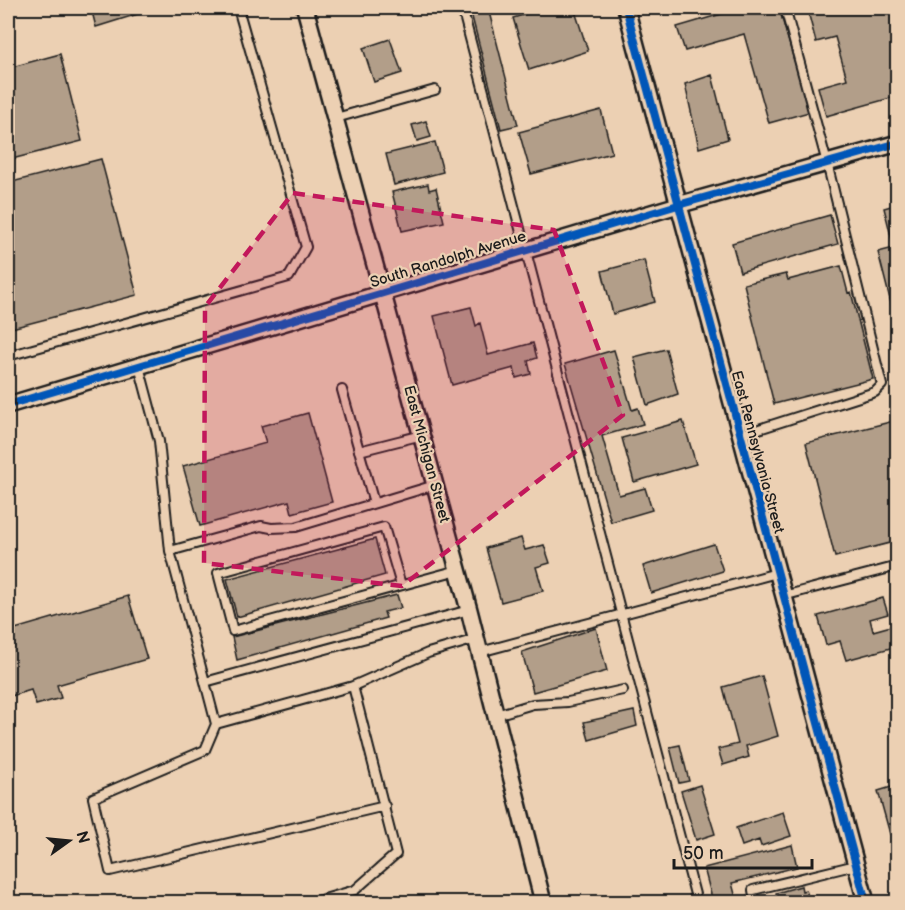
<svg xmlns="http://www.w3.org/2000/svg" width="905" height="910" viewBox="0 0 905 910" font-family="'Balsamiq Sans',sans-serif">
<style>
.building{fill:#b29e89;stroke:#1c1c1c;stroke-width:1.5}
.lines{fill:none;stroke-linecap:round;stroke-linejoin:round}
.lane-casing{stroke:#1c1c1c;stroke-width:12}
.street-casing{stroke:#1c1c1c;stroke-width:20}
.lane{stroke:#ecd0b3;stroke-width:8}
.street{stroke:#ecd0b3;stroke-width:15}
.cycleway-casing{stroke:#ecd0b3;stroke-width:11}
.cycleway{stroke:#0057b8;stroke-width:8}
.marked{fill:#c2185b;fill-opacity:0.2;stroke:#c2185b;stroke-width:4.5;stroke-dasharray:12 8;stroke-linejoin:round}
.labels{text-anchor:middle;stroke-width:4.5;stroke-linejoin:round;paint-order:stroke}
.street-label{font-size:15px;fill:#1c1c1c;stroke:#ecd0b3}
</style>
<rect width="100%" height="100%" fill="#ecd0b3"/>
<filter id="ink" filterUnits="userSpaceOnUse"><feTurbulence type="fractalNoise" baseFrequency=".0167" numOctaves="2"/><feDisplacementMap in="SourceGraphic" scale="12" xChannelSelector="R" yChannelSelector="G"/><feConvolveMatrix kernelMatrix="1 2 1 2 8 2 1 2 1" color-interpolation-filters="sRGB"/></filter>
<g filter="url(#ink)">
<!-- building -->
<path class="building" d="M 91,8 L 157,8 L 96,27 Z
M 488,8 L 518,125 L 501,129 L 471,13 Z
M 546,8 L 574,8 L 588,51 L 529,70 L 513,18 Z
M 734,8 L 779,8 L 809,112 L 769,123 L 744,34 L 685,51 L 677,27 L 735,10 Z
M 807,8 L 894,8 L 898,21 L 898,96 L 826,116 L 818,87 L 847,79 L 835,37 L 816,42 Z
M 390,39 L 402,73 L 374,82 L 363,48 Z
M 60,54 L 82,141 L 8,160 L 8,68 Z
M 712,75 L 728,139 L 699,148 L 685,84 Z
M 601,110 L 612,153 L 531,174 L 519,132 Z
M 426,121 L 431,137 L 417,141 L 412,125 Z
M 435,142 L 443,172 L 394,185 L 386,154 Z
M 101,159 L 137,295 L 8,329 L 8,183 Z
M 428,184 L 429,190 L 436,188 L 444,222 L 402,231 L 392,192 Z
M 898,204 L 898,331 L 878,252 L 894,248 L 884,208 Z
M 830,215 L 838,244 L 740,272 L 732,243 Z
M 644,260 L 655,302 L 613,314 L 602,271 Z
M 841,266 L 848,293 L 851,292 L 873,379 L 774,404 L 744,284 L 786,274 L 788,280 Z
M 471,307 L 476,326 L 480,323 L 488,355 L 533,343 L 537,358 L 528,361 L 531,374 L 516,378 L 514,368 L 452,385 L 434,316 Z
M 666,349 L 678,394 L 647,405 L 634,357 Z
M 614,350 L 632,410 L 638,408 L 643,424 L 602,436 L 619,495 L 645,488 L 652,510 L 611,522 L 565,364 Z
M 308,413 L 332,502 L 292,513 L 289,501 L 200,526 L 183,466 L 266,443 L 261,426 Z
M 898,420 L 898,541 L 835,557 L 806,443 Z
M 683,421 L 696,464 L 634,482 L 622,438 Z
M 521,538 L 525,550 L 544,545 L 550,563 L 536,567 L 543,591 L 501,602 L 486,548 Z
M 375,539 L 385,575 L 237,617 L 227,579 Z
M 714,544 L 723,571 L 651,593 L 643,566 Z
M 397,595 L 401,608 L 384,612 L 386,618 L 237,660 L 232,637 Z
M 128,596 L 147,659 L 57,685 L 61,698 L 36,705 L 31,690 L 8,697 L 8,631 Z
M 883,598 L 888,614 L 870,619 L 873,631 L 898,624 L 898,646 L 846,660 L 840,641 L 826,645 L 818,616 Z
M 596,628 L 607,671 L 533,692 L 522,652 Z
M 762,676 L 778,736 L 746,746 L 749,757 L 723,765 L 718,749 L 738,744 L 723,687 Z
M 634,711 L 637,726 L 589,740 L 584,722 Z
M 680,745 L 689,781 L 679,783 L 670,747 Z
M 700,785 L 715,834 L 696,840 L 681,791 Z
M 898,785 L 898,832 L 890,834 L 878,791 Z
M 783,812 L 791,836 L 761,846 L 759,840 L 742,846 L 736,828 Z
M 898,841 L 898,873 L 890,843 Z
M 792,845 L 797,867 L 732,883 L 737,902 L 713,902 L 704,868 Z
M 801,886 L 802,891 L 806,890 L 810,902 L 773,902 L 772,900 L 777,898 L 776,893 Z"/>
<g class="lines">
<defs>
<path id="lane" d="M 462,8 L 697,902
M 336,118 L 435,90
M 8,356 L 289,277 L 306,247 L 238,8
M 139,366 L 159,441 L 170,551 L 261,526 L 271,528 L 296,527 L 435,485
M 342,390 L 374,503
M 740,435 L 875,392 L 882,385 L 827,163 L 785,8
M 359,451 L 422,435
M 170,551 L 205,682 L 469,610
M 401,585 L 384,527 L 218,573 L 233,631 L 458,570
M 783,596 L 898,566
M 480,652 L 777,573
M 205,682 L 216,724
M 496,715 L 533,704 L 568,702 L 623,690
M 385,806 L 110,871 L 93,798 L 205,750 L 216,724 L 353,686 L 428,653 L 476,639
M 314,902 L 355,890 L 396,854 L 353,686
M 755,902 L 753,890 L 856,865"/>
<path id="street" d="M 305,8 L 469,610 L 543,902
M 626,8 L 866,902
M 8,405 L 678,205 L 898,143"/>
</defs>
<!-- lane casing -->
<use href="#lane" class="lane-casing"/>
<!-- street casing -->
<use href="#street" class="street-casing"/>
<!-- lane -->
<use href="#lane" class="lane"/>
<!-- street -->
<use href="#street" class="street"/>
<defs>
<path id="cycleway" d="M 626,8 L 866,902
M 8,405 L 678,205 L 898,143"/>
</defs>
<!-- cycleway casing -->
<use href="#cycleway" class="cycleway-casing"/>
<!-- cycleway -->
<use href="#cycleway" class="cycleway"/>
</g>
</g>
<!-- marked area -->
<path class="marked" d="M 293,193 L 554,230 L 623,415 L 402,586 L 204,563 L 205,307 Z"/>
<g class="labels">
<!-- street labels -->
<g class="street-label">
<text transform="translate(448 259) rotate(-17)" y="5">South Randolph Avenue</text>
<text transform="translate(758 452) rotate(75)" y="5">East Pennsylvania Street</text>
<text transform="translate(427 454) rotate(75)" y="5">East Michigan Street</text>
</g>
</g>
<!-- margin -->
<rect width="905" height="910" fill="none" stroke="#ecd0b3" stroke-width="30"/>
<rect x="15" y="15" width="875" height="880" fill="none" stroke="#1c1c1c" stroke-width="2" filter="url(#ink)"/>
<!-- north arrow -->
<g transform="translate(69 841) rotate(75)" stroke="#ecd0b3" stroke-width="4.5" paint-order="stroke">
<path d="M0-4.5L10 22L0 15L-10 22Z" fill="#1c1c1c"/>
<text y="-9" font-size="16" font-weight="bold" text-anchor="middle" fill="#1c1c1c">N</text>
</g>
<!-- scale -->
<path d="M674 859v9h138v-9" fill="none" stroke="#1c1c1c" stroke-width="3"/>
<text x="683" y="859" font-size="18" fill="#1c1c1c" stroke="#ecd0b3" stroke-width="4.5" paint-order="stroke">50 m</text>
</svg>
